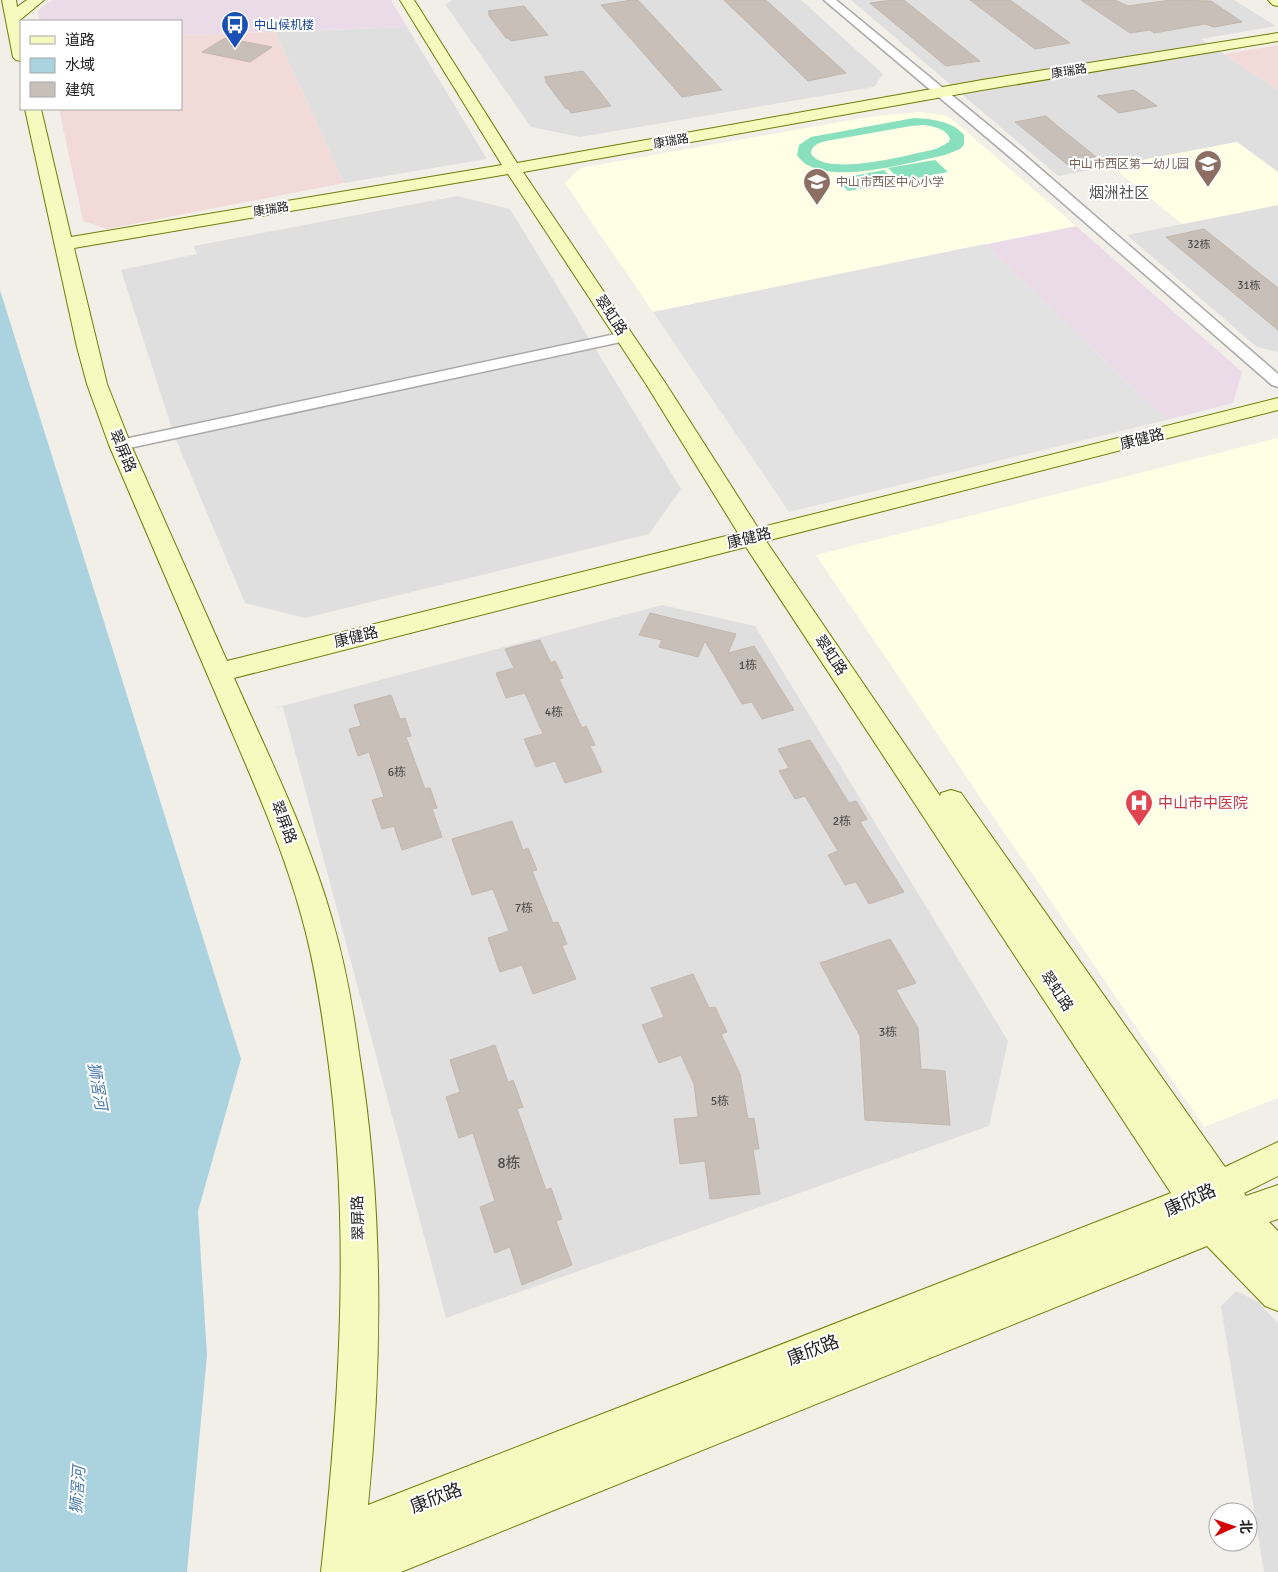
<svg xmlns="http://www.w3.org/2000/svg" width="1278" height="1572" viewBox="0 0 1278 1572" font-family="Signika,'Noto Sans SC',sans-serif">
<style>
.residential{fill:#e0dfdf}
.commercial{fill:#f2dad9}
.industrial{fill:#ebdbe8}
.education{fill:#ffffe5}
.pitch{fill:#88e0be;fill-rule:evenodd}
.parking{fill:#e2e2e2}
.water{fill:#aad3df}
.building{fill:#c7bfb8;stroke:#c4b6ab}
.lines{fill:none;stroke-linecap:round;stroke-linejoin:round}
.street-casing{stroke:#a9a9a9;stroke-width:3}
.secondary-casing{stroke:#707d05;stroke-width:2}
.street{fill:#fff;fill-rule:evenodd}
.secondary{fill:#f7fabf;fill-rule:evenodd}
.labels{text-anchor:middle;stroke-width:4;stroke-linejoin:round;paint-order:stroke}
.far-number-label{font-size:11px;fill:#4b4948}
.far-transit-label{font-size:12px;fill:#164399;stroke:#fff;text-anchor:start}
.far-street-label{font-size:12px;fill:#222;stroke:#fff}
.far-education-label{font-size:12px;fill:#785e54;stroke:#fff;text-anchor:end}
.number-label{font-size:12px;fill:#4b4948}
.far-quarter-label{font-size:15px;fill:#555;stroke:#fff}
.street-label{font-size:15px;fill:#222;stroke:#fff}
.health-label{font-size:15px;fill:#be3a42;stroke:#fff;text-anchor:start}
.near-number-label{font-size:15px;fill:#4b4948}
.water-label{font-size:16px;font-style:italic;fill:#4a7aab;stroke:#fff}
.near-street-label{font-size:18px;fill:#222;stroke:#fff}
</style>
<rect width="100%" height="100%" fill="#f2efe9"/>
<!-- residential -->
<path class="residential" d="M 453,0 L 801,0 L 883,74 L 874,87 L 580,137 L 531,127 L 445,4 Z
M 851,0 L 1234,0 L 1276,26 L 1201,39 L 1278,90 L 1278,172 L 1237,142 L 1058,176 Z
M 407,27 L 487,159 L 344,183 L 275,32 Z
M 457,196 L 510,209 L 681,489 L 649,534 L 305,618 L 245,603 L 174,435 L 121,270 L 197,254 L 194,246 Z
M 1278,205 L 1278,352 L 1257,347 L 1127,235 Z
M 662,605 L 755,626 L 1008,1041 L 989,1126 L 446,1318 L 283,707 L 275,708 Z
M 1236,1291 L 1258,1302 L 1278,1323 L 1278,1572 L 1264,1572 L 1221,1306 Z"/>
<!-- commercial -->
<path class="commercial" d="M 275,32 L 344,183 L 107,229 L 83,221 L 59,109 L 181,109 L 181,35 Z
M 1278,45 L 1278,90 L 1224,54 Z"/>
<!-- industrial -->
<path class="industrial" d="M 53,0 L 391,0 L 407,27 L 181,35 L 181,21 L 40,21 L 38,12 L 40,8 Z
M 1076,226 L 1242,372 L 1233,403 L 1166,420 L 985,244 Z"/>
<!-- education -->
<path class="education" d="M 921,112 L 944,115 L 953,120 L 1076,226 L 653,312 L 565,183 L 580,168 L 869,117 Z
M 1237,142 L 1278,172 L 1278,205 L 1182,224 L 1111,166 Z
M 1278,438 L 1278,1098 L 1204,1127 L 816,555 Z"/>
<!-- pitch -->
<path class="pitch" d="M 914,118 C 932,119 952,121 964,135 L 964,145 L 960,149 L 945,155 C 910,162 819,190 797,155 L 799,145 L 811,137 ZM 924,125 C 935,127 946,128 950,139 L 949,142 L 936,149 C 911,154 828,178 811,154 C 811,145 819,143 826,141 L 911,126 Z
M 935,160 L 948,172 L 901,181 L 888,168 Z
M 884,170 L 896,182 L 848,191 L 836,179 Z"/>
<!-- parking -->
<path class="parking" d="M 985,244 L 1166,420 L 789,512 L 653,312 Z"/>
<!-- water -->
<path class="water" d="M 0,290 L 241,1059 L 198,1211 L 207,1355 L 187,1572 L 0,1572 Z"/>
<!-- building -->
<path class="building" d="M 632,0 L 638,0 L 722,90 L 682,97 L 601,5 Z
M 724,0 L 766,0 L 846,73 L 808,81 Z
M 892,0 L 904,0 L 980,61 L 946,66 L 870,3 Z
M 970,0 L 1010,0 L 1070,43 L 1035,49 Z
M 1081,0 L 1115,0 L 1128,6 L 1171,0 L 1211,1 L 1242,22 L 1214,27 L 1205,24 L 1154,33 L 1150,30 L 1130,33 Z
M 524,6 L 548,35 L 511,41 L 508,38 L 506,38 L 488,14 L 490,14 L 488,11 Z
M 225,38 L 272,47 L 250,62 L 202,52 Z
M 583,71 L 600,92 L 611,106 L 571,113 L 568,108 L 566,109 L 545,81 L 547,81 L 544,77 Z
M 1134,90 L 1157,106 L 1119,113 L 1097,96 Z
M 1046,116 L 1060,128 L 1100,160 L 1068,165 L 1015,122 Z
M 1204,229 L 1278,288 L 1278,330 L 1166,237 Z
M 650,613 L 736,634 L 728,653 L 754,646 L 794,710 L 762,719 L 752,702 L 742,704 L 705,641 L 698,657 L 659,647 L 662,640 L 639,635 Z
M 540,640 L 551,663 L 555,661 L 563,678 L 559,679 L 582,728 L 586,726 L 595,745 L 590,746 L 602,772 L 565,783 L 555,761 L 536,767 L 524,739 L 543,734 L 525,693 L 506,698 L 496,673 L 514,668 L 505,649 Z
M 391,695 L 400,719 L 405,718 L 411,736 L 406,737 L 425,789 L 430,788 L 437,808 L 432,809 L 442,837 L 402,850 L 394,826 L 382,829 L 372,800 L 384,797 L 369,752 L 358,756 L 349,729 L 361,726 L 354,705 Z
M 810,740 L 849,803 L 856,801 L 867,819 L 860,822 L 904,892 L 869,904 L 856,882 L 845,885 L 828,855 L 838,851 L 805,796 L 795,799 L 779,771 L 789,768 L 778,749 Z
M 512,821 L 523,850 L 528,848 L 537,870 L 532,871 L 553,923 L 558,922 L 567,944 L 562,946 L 576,979 L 533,994 L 522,965 L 500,972 L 488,938 L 509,931 L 493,889 L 472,895 L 452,839 Z
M 890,939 L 916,983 L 896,990 L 918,1028 L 921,1069 L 945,1071 L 950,1125 L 865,1120 L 860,1036 L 820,963 Z
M 693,974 L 709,1008 L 715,1007 L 727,1032 L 721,1034 L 740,1074 L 748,1119 L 754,1118 L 759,1149 L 753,1149 L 760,1194 L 710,1199 L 705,1161 L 680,1164 L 674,1119 L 698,1117 L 694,1084 L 681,1055 L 659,1063 L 642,1025 L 664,1017 L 651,988 Z
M 495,1045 L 508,1082 L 513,1080 L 523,1107 L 517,1109 L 546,1190 L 551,1188 L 562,1219 L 556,1221 L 572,1265 L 522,1285 L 510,1247 L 495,1253 L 480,1207 L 495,1201 L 473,1133 L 459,1138 L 446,1097 L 460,1092 L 450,1060 Z"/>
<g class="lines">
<defs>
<path id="street" d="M 824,0 L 836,0 L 1021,152 L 1278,374 L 1278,387 L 1272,385 L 1011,158 Z
M 625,332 L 630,334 L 633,337 L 630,340 L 120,450 L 114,449 L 112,445 L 114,441 L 120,440 Z"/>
<path id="secondary" d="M 2,0 L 16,0 L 17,7 L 27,0 L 44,0 L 20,20 L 21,61 L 16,60 L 13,57 Z
M 400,0 L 414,0 L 517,163 L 982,80 L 1278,33 L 1278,41 L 982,90 L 523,172 L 666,384 L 758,528 L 1278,398 L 1278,410 L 766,541 L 940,796 L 941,793 L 951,790 L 961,793 L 1225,1167 L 1278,1142 L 1278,1176 L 1244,1193 L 1246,1196 L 1278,1185 L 1278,1219 L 1269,1222 L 1278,1231 L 1278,1311 L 1265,1306 L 1207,1246 L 401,1572 L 321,1572 C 340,1398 351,1225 327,1051 C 321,1006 314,961 302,918 C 282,844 250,775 220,704 C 183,618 146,531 109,445 L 87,384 L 77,347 L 25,109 L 41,109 L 71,237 L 502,165 ZM 508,174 L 646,384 L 738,533 L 227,661 L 131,445 L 107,384 L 74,248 ZM 746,547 L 1171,1193 L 368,1505 C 383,1355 383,1202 359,1053 C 353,1008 345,963 332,919 C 308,835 269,757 234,678 Z
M 1268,0 L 1278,0 L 1278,6 L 1273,5 Z"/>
</defs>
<!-- street casing -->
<use href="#street" class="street-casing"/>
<!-- secondary casing -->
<use href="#secondary" class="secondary-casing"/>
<!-- street -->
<use href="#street" class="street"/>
<!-- secondary -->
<use href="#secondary" class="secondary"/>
</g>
<!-- icons -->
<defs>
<symbol id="bus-pin" viewBox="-11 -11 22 30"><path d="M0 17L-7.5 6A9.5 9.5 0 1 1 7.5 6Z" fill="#1a4fb4" stroke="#fff"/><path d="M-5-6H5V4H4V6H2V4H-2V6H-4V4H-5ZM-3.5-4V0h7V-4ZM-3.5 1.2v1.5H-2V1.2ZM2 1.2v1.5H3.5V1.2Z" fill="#fff"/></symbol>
<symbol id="school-pin" viewBox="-11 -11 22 30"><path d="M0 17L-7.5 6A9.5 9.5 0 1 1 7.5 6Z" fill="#8d6e63" stroke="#fff"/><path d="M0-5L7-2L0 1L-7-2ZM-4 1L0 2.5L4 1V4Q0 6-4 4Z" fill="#fff"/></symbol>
<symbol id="hospital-pin" viewBox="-11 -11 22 30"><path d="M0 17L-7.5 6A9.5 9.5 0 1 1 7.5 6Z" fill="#e0444e" stroke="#fff"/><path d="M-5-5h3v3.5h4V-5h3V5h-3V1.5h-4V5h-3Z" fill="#fff"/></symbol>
</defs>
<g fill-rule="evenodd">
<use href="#bus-pin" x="219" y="9" width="32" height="43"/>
<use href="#school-pin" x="1192" y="148" width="32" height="43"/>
<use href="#school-pin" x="801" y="166" width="32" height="43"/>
<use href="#hospital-pin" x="1123" y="787" width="32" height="43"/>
</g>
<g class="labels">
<!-- far-number labels -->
<g class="far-number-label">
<text x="1199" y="248">32栋</text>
<text x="1249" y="289">31栋</text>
</g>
<!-- far-transit labels -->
<g class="far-transit-label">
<text x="254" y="29">中山候机楼</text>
</g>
<!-- far-street labels -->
<g class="far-street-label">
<text transform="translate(1069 71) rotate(-9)" y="4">康瑞路</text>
<text transform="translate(671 141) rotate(-10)" y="4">康瑞路</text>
<text transform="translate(271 209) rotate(-9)" y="4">康瑞路</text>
</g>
<!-- far-education labels -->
<g class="far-education-label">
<text x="1189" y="168">中山市西区第一幼儿园</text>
<text x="836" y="186" text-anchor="start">中山市西区中心小学</text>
</g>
<!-- number labels -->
<g class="number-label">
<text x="748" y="669">1栋</text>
<text x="554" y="716">4栋</text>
<text x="397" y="776">6栋</text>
<text x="842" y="825">2栋</text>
<text x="524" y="912">7栋</text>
<text x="888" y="1036">3栋</text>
<text x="720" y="1105">5栋</text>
</g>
<!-- far-quarter labels -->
<g class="far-quarter-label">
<text x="1119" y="198">烟洲社区</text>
</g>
<!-- street labels -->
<g class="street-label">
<text transform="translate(611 315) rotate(56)" y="5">翠虹路</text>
<text transform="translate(1142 439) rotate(-14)" y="5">康健路</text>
<text transform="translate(123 451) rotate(67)" y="5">翠屏路</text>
<text transform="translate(749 538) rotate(-14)" y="5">康健路</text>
<text transform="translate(356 637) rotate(-14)" y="5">康健路</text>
<text transform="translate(831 655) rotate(56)" y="5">翠虹路</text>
<text transform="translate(284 822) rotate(69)" y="5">翠屏路</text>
<text transform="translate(1057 991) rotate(56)" y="5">翠虹路</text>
<text transform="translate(358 1218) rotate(-92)" y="5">翠屏路</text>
</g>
<!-- health labels -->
<g class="health-label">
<text x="1158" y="808">中山市中医院</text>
</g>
<!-- near-number labels -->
<g class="near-number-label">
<text x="509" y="1168">8栋</text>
</g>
<!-- water labels -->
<g class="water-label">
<text transform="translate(98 1086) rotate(80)" y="6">狮滘河</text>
<text transform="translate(77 1490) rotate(-86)" y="6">狮滘河</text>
</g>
<!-- near-street labels -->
<g class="near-street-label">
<text transform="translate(1190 1200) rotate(-24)" y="6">康欣路</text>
<text transform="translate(813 1350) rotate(-21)" y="6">康欣路</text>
<text transform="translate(436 1498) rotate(-21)" y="6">康欣路</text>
</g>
</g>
<!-- legend -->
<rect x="20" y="20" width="162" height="90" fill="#ffffff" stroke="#a7a7a7"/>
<rect x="30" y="36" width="25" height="8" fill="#f7fabf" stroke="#a7a7a7"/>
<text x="65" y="45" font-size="15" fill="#222222">道路</text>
<rect x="30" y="58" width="25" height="15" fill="#aad3df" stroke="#a7a7a7"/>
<text x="65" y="70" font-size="15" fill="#222222">水域</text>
<rect x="30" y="82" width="25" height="15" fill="#c7bfb8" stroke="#a7a7a7"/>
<text x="65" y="95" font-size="15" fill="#222222">建筑</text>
<!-- north arrow -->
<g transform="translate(1233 1527) rotate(88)"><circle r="24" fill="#ffffff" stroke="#a7a7a7"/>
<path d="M0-4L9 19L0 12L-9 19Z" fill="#d40000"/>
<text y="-8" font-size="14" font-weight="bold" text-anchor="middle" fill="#222222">北</text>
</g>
</svg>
